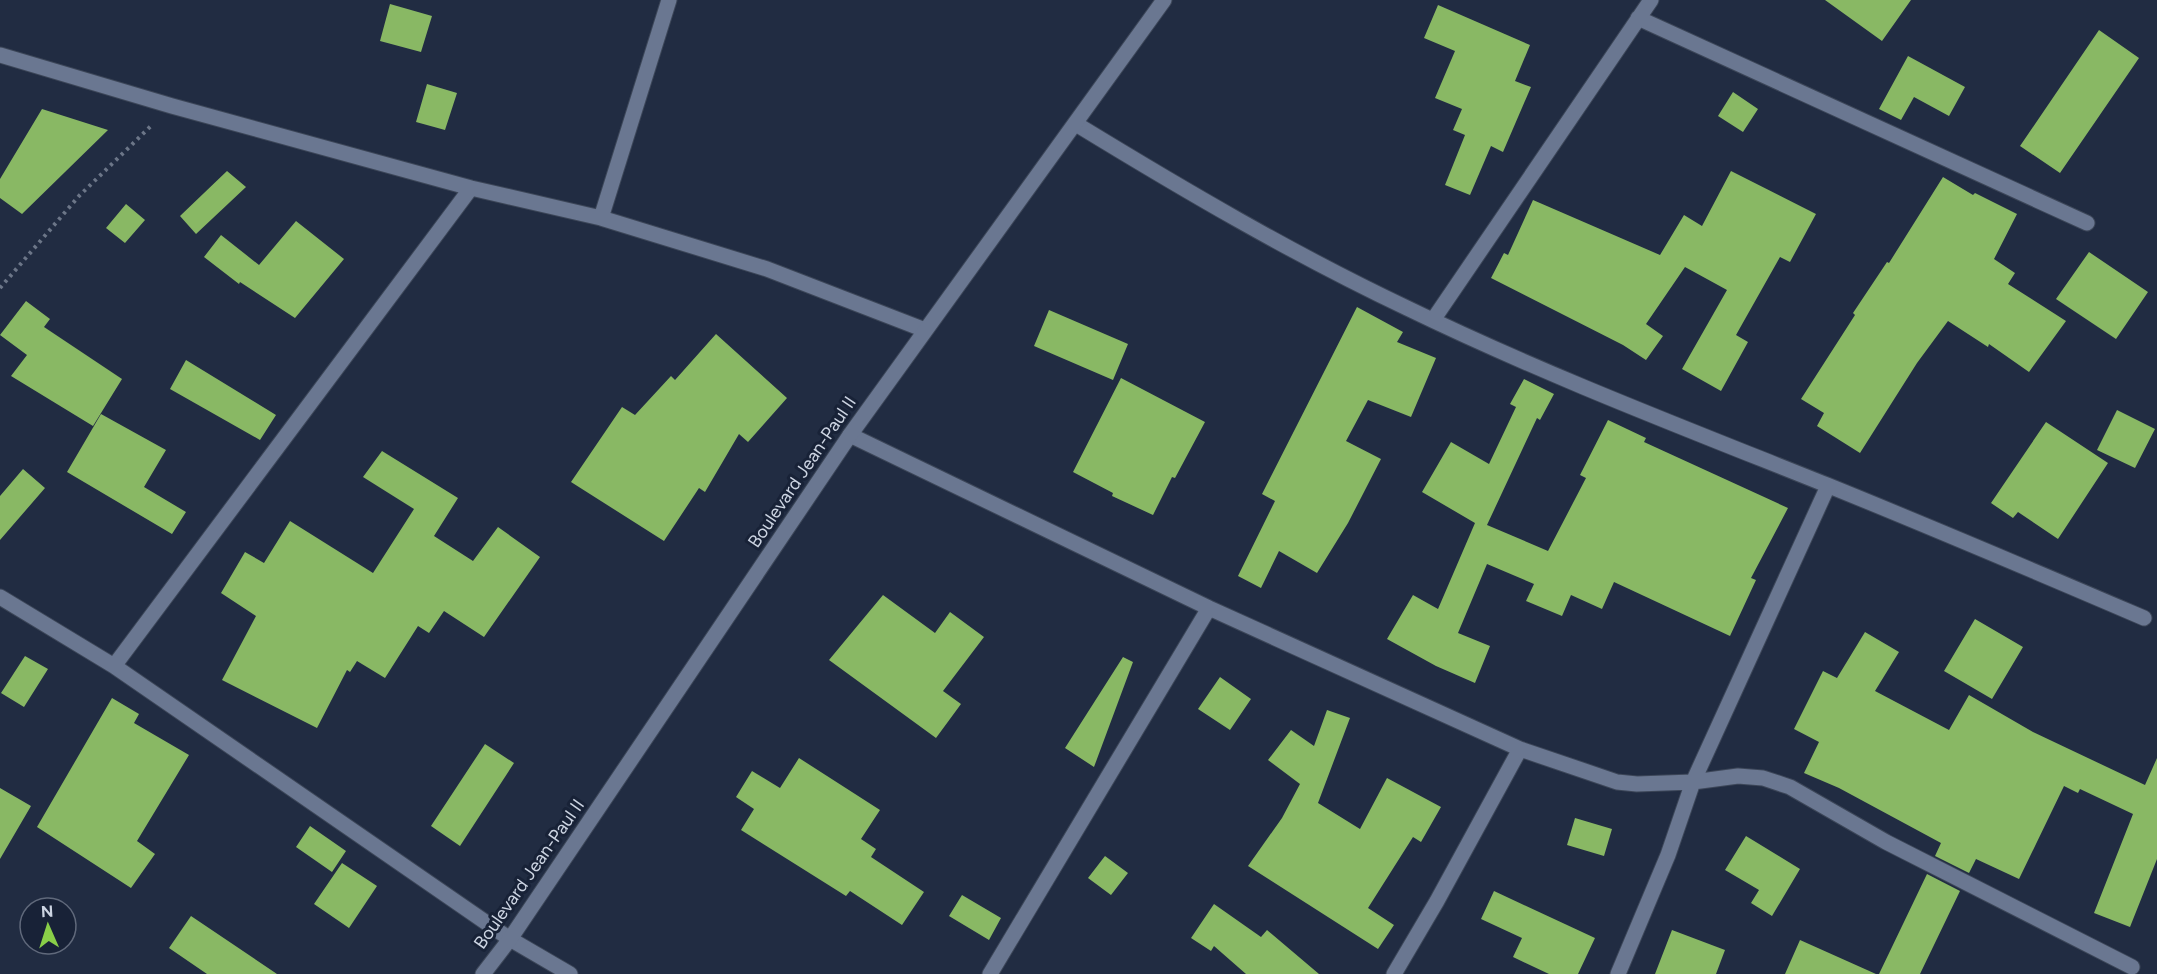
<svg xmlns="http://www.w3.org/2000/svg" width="2157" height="974" viewBox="0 0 2157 974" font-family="Figtree,sans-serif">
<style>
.building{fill:#89b864}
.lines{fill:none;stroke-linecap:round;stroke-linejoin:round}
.street-casing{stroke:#3c4658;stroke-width:17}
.secondary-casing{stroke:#3c4658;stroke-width:17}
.path{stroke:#6c7688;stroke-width:4;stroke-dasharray:3 4.5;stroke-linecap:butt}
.street{stroke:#6a7791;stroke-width:15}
.secondary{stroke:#6a7791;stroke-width:15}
.labels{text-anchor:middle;stroke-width:6;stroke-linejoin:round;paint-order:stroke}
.street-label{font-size:18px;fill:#ccd4e2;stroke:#182237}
</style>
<rect width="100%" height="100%" fill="#212c42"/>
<!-- building -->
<path class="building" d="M 1825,0 L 1911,0 L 1882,41 Z
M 390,4 L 432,16 L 421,52 L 380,41 Z
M 1438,5 L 1530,45 L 1515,81 L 1531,87 L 1503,152 L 1491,146 L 1470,195 L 1445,185 L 1465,135 L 1453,130 L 1462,109 L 1435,98 L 1455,51 L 1424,38 Z
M 2099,30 L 2139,58 L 2060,173 L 2020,146 Z
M 1908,56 L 1965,87 L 1949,116 L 1914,97 L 1901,120 L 1879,109 Z
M 427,84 L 457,93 L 445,130 L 416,122 Z
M 1733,92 L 1758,109 L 1743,132 L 1718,116 Z
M 42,109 L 108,130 L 22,214 L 0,198 L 0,179 Z
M 227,171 L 246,187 L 196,234 L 180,216 Z
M 1731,171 L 1816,214 L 1790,262 L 1780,257 L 1736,335 L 1748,342 L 1721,391 L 1682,369 L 1727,290 L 1685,267 L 1646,324 L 1663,336 L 1646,360 L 1623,345 L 1491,278 L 1504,253 L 1508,255 L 1533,200 L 1660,255 L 1684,215 L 1702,226 Z
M 1943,177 L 1973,195 L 1975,193 L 2017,214 L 1994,259 L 2015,273 L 2008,284 L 2066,321 L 2029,372 L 1989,344 L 1988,347 L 1948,321 L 1917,363 L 1860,453 L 1817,426 L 1824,413 L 1801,399 L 1855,315 L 1853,313 L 1887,262 L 1889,263 Z
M 126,204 L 145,220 L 125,243 L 106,228 Z
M 296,221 L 344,259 L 295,318 L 240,282 L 239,284 L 204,257 L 221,235 L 259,265 Z
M 2089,252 L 2148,292 L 2116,339 L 2056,299 Z
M 26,301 L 50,319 L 44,327 L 122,379 L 93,426 L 11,376 L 27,355 L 0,335 Z
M 1357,307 L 1403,332 L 1397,342 L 1436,358 L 1411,417 L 1368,400 L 1346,441 L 1381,459 L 1348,523 L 1317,573 L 1279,551 L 1261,588 L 1238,576 L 1275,501 L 1262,494 Z
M 1049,310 L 1128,344 L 1113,380 L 1034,346 Z
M 716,334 L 787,398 L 748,442 L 739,434 L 705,492 L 699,488 L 664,541 L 571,482 L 622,407 L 635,415 L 671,376 L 675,380 Z
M 186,360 L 276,415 L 260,440 L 170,389 Z
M 1121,378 L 1205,422 L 1175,478 L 1172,477 L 1153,515 L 1112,496 L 1113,493 L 1073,472 Z
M 1524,379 L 1554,394 L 1540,420 L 1537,418 L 1487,525 L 1548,551 L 1586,478 L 1580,475 L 1608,420 L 1646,438 L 1644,442 L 1788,508 L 1751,578 L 1756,580 L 1730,636 L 1614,582 L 1602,609 L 1571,595 L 1562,616 L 1526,601 L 1534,584 L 1487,564 L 1458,633 L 1490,646 L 1475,683 L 1436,666 L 1387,639 L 1413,595 L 1438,609 L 1475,523 L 1422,492 L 1451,442 L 1489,464 L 1516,407 L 1510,404 Z
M 2117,410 L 2155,429 L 2135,468 L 2097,450 Z
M 101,414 L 166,450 L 144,487 L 186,512 L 172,534 L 67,472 Z
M 2046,422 L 2108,463 L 2058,539 L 2018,512 L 2013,518 L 1991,503 Z
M 382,451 L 458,498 L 434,536 L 473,561 L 498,527 L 540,557 L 484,637 L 444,611 L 429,633 L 418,626 L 385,678 L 357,661 L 350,672 L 347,670 L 317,728 L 222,680 L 256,616 L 221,593 L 245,552 L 264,563 L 290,521 L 373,573 L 414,509 L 363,477 Z
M 23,469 L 45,488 L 0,540 L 0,496 Z
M 883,595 L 935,633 L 950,612 L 984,637 L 943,691 L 961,704 L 936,738 L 829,660 Z
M 1975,619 L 2023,647 L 1992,699 L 1944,671 Z
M 1865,632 L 1899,652 L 1875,691 L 1949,730 L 1969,695 L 2033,732 L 2145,785 L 2157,758 L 2157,859 L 2130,927 L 2094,913 L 2133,814 L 2080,789 L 2078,793 L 2064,786 L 2019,879 L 1976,859 L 1969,873 L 1935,856 L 1941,843 L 1839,788 L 1804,773 L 1819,742 L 1794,729 L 1823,671 L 1837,678 Z
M 25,656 L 48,669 L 24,707 L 1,693 Z
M 1123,657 L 1133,662 L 1094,767 L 1065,748 Z
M 1220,677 L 1251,699 L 1230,730 L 1198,709 Z
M 112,698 L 139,714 L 134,723 L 189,755 L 137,841 L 155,854 L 131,888 L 37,827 Z
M 1327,710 L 1350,718 L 1318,803 L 1360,829 L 1387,778 L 1441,807 L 1421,842 L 1413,837 L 1368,908 L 1394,925 L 1378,949 L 1248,866 L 1282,818 L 1300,784 L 1268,760 L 1291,730 L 1314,746 Z
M 485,744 L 514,763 L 460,846 L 431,826 Z
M 799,758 L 880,810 L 861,839 L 876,849 L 871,857 L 924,892 L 902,925 L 850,891 L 846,896 L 741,830 L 754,809 L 736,797 L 752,771 L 780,788 Z
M 0,788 L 31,806 L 0,859 Z
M 1575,818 L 1612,829 L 1604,856 L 1567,845 Z
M 310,826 L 346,851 L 332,872 L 296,847 Z
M 1746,836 L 1800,869 L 1772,916 L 1751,903 L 1759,890 L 1725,870 Z
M 1105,856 L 1128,873 L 1111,895 L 1088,878 Z
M 342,863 L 377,886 L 349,928 L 314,904 Z
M 1927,874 L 1960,891 L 1920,974 L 1879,974 Z
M 1494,891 L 1595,938 L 1578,974 L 1549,974 L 1513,957 L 1522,938 L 1481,919 Z
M 962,895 L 1001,918 L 989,940 L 949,916 Z
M 1214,904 L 1261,937 L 1267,930 L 1319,974 L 1246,974 L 1214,946 L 1211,951 L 1191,938 Z
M 191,916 L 277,974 L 207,974 L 169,948 Z
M 1672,930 L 1725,950 L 1716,974 L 1655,974 Z
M 1800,940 L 1876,974 L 1785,974 Z"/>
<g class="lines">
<defs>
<path id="street" d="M 1638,18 L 2087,223
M 0,55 L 172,106 L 471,188 L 601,218 L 767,269 L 925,330
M 1076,124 C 1184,190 1293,254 1407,308 C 1543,374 1687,429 1827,485 C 1933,528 2039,573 2144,618
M 601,218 L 669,0
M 1433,320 L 1651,0
M 850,435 L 1209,608 L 1520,749 L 1617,782 L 1637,784 L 1693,782 L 1668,855 L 1618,974
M 0,597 L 114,666 L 510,939 L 570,974
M 114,666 L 471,188
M 1693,782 L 1738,776 L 1763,778 L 1790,787 L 1886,842 L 2132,967
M 1693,782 L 1828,486
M 990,974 L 1209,608
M 1394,974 L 1437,901 L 1520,749"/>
<path id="secondary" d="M 483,974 L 510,939 L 850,435 L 1164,0"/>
</defs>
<!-- street casing -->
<use href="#street" class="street-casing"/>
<!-- secondary casing -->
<use href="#secondary" class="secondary-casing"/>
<!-- path -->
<path class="path" d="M 0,288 L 79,196 L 153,124"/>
<!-- street -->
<use href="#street" class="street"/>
<!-- secondary -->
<use href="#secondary" class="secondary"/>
</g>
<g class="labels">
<!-- street labels -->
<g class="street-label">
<text transform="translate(802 472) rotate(-56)" y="6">Boulevard Jean-Paul II</text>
<text transform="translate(529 874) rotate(-55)" y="6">Boulevard Jean-Paul II</text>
</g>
</g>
<!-- north arrow -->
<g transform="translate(48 926) rotate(357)"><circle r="28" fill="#182237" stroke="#60697b" stroke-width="1.5"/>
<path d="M0-4.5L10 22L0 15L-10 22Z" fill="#89cf48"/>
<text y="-9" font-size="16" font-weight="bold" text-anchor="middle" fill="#ccd4e2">N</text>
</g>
</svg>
